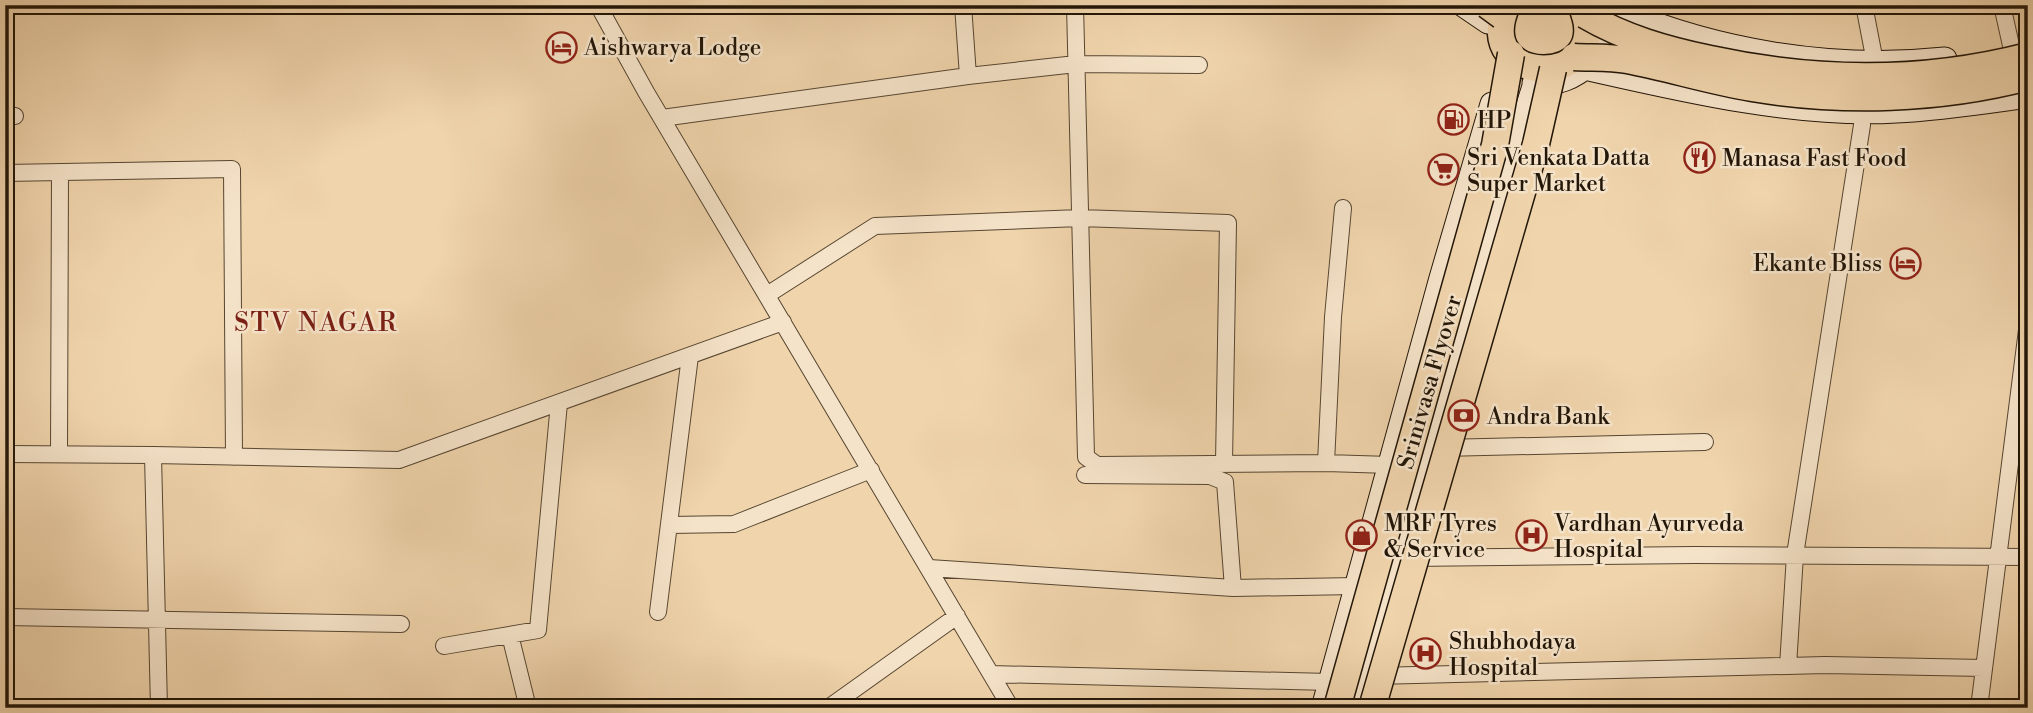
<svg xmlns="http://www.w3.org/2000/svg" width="2033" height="713" viewBox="0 0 2033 713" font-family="'Libre Bodoni',serif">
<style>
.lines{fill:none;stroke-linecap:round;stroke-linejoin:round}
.street-casing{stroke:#564631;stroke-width:18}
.secondary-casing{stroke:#221608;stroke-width:25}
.primary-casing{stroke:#221608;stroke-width:29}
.street{stroke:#f5e3c9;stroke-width:16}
.secondary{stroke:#f5e3c9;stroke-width:23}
.primary{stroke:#f0d4ac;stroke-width:26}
.primary-bridge-casing{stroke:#221608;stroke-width:29;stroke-linecap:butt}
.primary-bridge{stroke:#f0d4ac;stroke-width:26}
.labels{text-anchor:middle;stroke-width:5;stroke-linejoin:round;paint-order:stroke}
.poi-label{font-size:23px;fill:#221608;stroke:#f5e3c9;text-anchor:start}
.street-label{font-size:23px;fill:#221608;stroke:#f5e3c9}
.quarter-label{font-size:26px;letter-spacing:2px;fill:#7a1f14;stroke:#f5e3c9}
</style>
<rect width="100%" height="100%" fill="#f0d4ac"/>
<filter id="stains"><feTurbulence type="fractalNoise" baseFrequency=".00286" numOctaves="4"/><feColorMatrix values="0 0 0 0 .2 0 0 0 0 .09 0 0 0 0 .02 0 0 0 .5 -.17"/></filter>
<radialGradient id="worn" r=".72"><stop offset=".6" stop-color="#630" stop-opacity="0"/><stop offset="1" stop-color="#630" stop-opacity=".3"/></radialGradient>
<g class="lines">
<defs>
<path id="street" d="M 598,5 L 646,92 L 1011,708
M 963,5 L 968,76 L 1076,64 L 1199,65
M 1075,5 L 1086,457 L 1097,465 L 1326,463 L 1390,465
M 1864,5 L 1875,62
M 2002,5 L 2012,50
M 5,115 L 15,116
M 662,118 L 968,76
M 5,173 L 232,169 L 234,457
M 767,295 L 875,226 L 1080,218 L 1228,223 L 1224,463
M 1442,448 L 1705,442
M 5,454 L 153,455 L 159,708
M 59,454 L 60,172
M 153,455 L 399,460 L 783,322
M 1326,463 L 1333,317 L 1343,208
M 1085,475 L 1210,476 L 1225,482 L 1233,588
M 669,525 L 734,524 L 871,470
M 1407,558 L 1695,555 L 2028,557
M 929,568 L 1233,588 L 1356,586
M 658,612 L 690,356
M 5,617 L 401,624
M 510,635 L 528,708
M 444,646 L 538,630 L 559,403
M 1788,666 L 1795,555 L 1862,125 L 1861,104
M 991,674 L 1330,682
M 1375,676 L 1825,665 L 1984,668
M 828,708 L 957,616
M 1979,708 L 2028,322"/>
<path id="secondary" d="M 1463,5 L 1488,22
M 1607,5 C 1712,51 1831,71 1945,59
M 1585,68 C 1682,90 1796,117 1896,111 C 1940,109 1984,102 2028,96
M 1534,83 C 1578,87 1613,53 1600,9
M 1323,708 L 1441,278 L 1492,104
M 1357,708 L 1506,175 L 1535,83"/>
<path id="primary" d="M 1507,5 C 1469,90 1619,89 1581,5"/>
</defs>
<!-- street casing -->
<use href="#street" class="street-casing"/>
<!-- secondary casing -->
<use href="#secondary" class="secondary-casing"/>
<!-- primary casing -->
<use href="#primary" class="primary-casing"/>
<!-- street -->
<use href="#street" class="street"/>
<!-- secondary -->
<use href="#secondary" class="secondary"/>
<!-- primary -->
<use href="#primary" class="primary"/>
<defs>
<path id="primary-bridge" d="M 1487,5 L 1502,16
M 1585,15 C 1624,38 1667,50 1710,59 C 1816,82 1923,83 2028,56
M 1574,57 C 1592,58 1610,57 1627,60 C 1669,68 1710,81 1752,88 C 1842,103 1940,100 2028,77
M 1337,708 L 1495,145 L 1511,54
M 1372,708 L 1536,144 L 1553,69"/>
</defs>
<!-- primary-bridge casing -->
<use href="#primary-bridge" class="primary-bridge-casing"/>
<!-- primary-bridge -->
<use href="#primary-bridge" class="primary-bridge"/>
</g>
<!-- icons -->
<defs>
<symbol id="hotel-ring" viewBox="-11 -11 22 22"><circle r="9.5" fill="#f5e3c9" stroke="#8f2418" stroke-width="1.5"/><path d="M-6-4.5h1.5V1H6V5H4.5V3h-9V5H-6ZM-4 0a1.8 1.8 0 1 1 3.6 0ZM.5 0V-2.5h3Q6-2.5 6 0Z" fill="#8f2418"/></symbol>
<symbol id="fuel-ring" viewBox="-11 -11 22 22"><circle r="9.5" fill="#f5e3c9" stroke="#8f2418" stroke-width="1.5"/><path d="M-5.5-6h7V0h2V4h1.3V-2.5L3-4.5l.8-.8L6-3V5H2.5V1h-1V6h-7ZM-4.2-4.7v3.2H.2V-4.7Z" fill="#8f2418"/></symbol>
<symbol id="restaurant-ring" viewBox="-11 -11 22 22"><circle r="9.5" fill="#f5e3c9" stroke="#8f2418" stroke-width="1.5"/><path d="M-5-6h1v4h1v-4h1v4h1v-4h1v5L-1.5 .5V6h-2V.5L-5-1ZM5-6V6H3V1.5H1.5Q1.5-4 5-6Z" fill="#8f2418"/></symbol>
<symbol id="supermarket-ring" viewBox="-11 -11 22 22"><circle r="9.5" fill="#f5e3c9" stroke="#8f2418" stroke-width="1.5"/><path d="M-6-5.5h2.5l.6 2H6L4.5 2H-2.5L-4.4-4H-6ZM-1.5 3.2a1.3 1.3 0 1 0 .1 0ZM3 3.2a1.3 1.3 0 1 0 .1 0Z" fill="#8f2418"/></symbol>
<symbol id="bank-ring" viewBox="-11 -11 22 22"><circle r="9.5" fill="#f5e3c9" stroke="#8f2418" stroke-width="1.5"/><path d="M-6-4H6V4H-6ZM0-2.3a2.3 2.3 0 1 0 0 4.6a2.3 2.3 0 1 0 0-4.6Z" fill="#8f2418"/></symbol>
<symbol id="shop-ring" viewBox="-11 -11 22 22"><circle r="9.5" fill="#f5e3c9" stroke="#8f2418" stroke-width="1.5"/><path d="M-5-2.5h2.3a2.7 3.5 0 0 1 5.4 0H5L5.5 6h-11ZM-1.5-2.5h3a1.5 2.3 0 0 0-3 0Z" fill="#8f2418"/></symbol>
<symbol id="hospital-ring" viewBox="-11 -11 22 22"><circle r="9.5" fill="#f5e3c9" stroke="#8f2418" stroke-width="1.5"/><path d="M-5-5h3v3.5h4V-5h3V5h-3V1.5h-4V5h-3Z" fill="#8f2418"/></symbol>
</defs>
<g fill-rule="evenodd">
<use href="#hotel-ring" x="544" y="30" width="35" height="35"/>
<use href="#fuel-ring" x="1436" y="102" width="35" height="35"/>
<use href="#restaurant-ring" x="1682" y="140" width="35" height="35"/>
<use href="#supermarket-ring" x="1426" y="152" width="35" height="35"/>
<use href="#hotel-ring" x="1888" y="246" width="35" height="35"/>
<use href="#bank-ring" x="1446" y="398" width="35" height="35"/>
<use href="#shop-ring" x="1344" y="518" width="35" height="35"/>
<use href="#hospital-ring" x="1514" y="518" width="35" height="35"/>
<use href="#hospital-ring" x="1408" y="636" width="35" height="35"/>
</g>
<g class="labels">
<!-- poi labels -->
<g class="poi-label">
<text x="584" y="55">Aishwarya Lodge</text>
<text x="1477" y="128">HP</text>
<text x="1467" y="165">Sri Venkata Datta<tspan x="1467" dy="26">Super Market</tspan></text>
<text x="1722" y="166">Manasa Fast Food</text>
<text x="1882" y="271" text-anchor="end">Ekante Bliss</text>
<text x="1487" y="424">Andra Bank</text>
<text x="1384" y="531">MRF Tyres<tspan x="1384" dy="26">&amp; Service</tspan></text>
<text x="1554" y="531">Vardhan Ayurveda<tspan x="1554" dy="26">Hospital</tspan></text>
<text x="1449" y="649">Shubhodaya<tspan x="1449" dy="26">Hospital</tspan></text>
</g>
<!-- street labels -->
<g class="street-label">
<text transform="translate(1429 382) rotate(-74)" y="8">Srinivasa Flyover</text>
</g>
<!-- quarter labels -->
<g class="quarter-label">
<text x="316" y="331">STV NAGAR</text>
</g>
</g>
<!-- margin -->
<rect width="2033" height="713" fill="none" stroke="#f0d4ac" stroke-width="28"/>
<rect x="7" y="7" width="2019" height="699" fill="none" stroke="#221608" stroke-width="3.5"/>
<rect x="14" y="14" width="2005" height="685" fill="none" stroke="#221608" stroke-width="2"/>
<rect width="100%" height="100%" filter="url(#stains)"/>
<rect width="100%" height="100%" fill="url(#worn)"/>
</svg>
